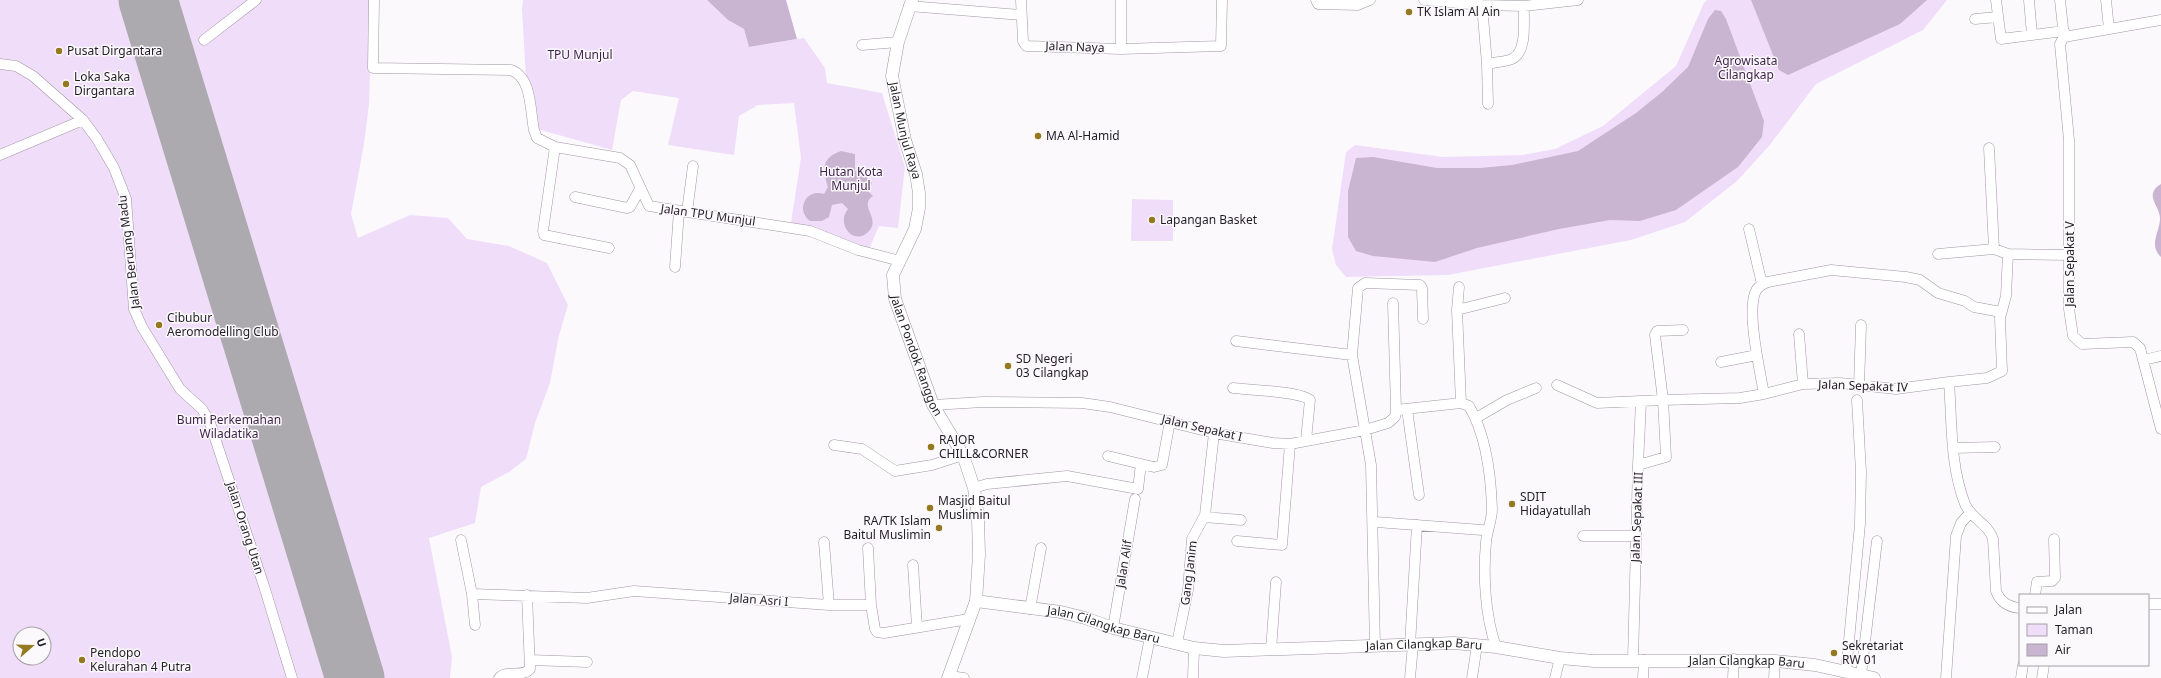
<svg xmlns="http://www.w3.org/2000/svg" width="2161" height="678" viewBox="0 0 2161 678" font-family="'Noto Sans',sans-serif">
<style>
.green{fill:#f0ddf9;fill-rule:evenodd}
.water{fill:#c9b5d2}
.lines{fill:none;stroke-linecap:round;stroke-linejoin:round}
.runway{stroke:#acaaae;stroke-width:59}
.minor-casing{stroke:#9f97a2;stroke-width:11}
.tertiary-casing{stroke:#9f97a2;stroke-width:13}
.minor{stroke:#fff;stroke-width:10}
.tertiary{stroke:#fff;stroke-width:12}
.poi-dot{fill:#947920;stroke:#fcf9fd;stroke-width:1.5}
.labels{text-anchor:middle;stroke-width:3;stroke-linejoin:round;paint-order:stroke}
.poi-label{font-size:12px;fill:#211e23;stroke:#fcf9fd;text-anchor:start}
.street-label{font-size:12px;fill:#211e23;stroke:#fcf9fd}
.park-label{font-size:12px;fill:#3b1f47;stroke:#fcf9fd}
</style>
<rect width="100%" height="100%" fill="#fcf9fd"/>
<!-- green -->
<path class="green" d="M 0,0 L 372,0 L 368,40 L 370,75 L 369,104 L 364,144 L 351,214 L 358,238 L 410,215 L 448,218 L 467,239 L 509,246 L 547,263 L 568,305 L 559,335 L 550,383 L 535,423 L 526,459 L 509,472 L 481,487 L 475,523 L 429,538 L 452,657 L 450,678 L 0,678 ZM 20,634 L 44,634 L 44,658 L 20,658 Z
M 523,0 L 707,0 L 728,20 L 744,29 L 749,47 L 804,38 L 825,68 L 827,83 L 882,93 L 905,167 L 898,228 L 879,226 L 869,249 L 813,228 L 790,229 L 801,158 L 794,103 L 758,105 L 739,116 L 734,155 L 668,145 L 679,98 L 633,91 L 621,100 L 612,150 L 537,129 L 526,79 L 522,9 Z
M 1707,0 L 1947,0 L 1923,30 L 1816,84 L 1769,146 L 1737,181 L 1685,222 L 1631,240 L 1448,275 L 1346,277 L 1336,265 L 1332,249 L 1346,152 L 1355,145 L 1443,157 L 1523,155 L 1555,149 L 1603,126 L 1676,66 L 1704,3 Z
M 1132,199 L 1173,200 L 1173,241 L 1131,241 Z"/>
<!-- water -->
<path class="water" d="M 707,0 L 786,0 L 797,39 L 749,47 L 744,29 L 728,20 Z
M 1751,0 L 1927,0 L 1900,24 L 1788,75 L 1779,70 Z
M 1715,10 L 1721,11 L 1726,19 L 1764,121 L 1762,137 L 1738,167 L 1676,210 L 1640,221 L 1610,220 L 1559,229 L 1477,248 L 1435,262 L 1373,256 L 1356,251 L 1348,237 L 1348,191 L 1356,158 L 1373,157 L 1437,168 L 1480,168 L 1512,165 L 1578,151 L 1636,113 L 1662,92 L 1688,67 L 1708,19 Z
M 841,151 L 855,154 L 855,171 L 863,173 L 872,183 L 868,191 L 873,196 C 858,206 881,218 869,231 C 855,247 835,225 848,209 L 842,203 L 832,205 L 829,217 L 822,221 L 810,221 C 795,210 806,188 824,194 L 828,187 C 823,171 820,158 841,151 Z
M 2161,184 L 2161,257 C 2148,245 2160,232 2160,218 C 2160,209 2151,201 2153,193 C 2154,189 2157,186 2161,184 Z"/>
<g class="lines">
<!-- runway -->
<path class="runway" d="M 148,0 L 355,678"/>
<defs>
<path id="minor" d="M 374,0 L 373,68 L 511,70 C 532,77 530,111 534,130 L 537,138 L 555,147 L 620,158 L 630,165 L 649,206 L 810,231 L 858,250 L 900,261
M 1021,0 L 1023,41 L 1026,46 L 1121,49 L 1221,46 L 1222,0
M 1121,0 L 1121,49
M 1316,0 L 1318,4 L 1358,5 L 1370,0
M 1424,0 L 1482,5 L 1524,6 L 1578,0
M 1996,0 L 2001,39 L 2064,31
M 2029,0 L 2032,35
M 2060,0 L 2064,37
M 2106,0 L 2109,29
M 1482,5 L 1487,64 L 1488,104
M 909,6 L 1021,15
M 1975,19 L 1998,17
M 2064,37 L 2060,44 L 2069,140 L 2069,309 L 2073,336 L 2082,344 L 2133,342 L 2140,348 L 2161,429
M 2064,37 L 2161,20
M 204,40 L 256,0
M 862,45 L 898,42
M 0,64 L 16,66 L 33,76 L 83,120 L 97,139 L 114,168 L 126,199 L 134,309 L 142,327 L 180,389 L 202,409 L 210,423 L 264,586 L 292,678
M 1487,64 C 1495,62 1505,62 1512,59 C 1528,51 1523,21 1524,6
M 555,147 L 543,231 L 544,235 L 609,248
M 1989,148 L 1994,249
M 0,155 L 83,120
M 575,197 L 627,208 L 630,207 L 640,189
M 687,212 L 693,166
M 1749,229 L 1762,284
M 1938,254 L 1994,249 L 2008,254 L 2069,255
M 675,267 L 679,211
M 1459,287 L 1457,310 L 1505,298
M 1393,303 L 1396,410
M 1457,310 L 1461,403
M 1799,334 L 1803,384
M 1236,341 L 1352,355 L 1371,465 L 1375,646
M 1352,355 L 1358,288 L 1365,283 L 1420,285 L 1422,288 L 1423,319
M 2143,360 L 2161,356
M 1721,362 L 1757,355
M 1949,382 L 1987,378 L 2002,371 L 2000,318 L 2006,296 L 2008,254
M 1557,385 L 1597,403 L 1663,400 L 1655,335 L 1657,331 L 1683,330
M 1859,386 L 1861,325
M 1233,388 C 1249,390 1300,391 1310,400 L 1306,440
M 1764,394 C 1760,371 1747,314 1755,293 C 1757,287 1762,284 1768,282 L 1831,270 L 1906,277 L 1920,280 L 1938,293 L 1965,301 L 1974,307 L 2001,312
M 933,405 L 983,402 L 1082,403 L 1110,407 L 1214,433 L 1273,443 L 1290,444 L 1365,430 L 1388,423 L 1395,417 L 1396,410 L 1461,403 L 1469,406 C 1486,435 1491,476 1492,509 C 1492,520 1487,531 1486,542 C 1483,575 1485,615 1496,647
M 1407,409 L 1419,495
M 1476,418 L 1507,400 L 1536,388
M 834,445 L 862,449 L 895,471 L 932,465 L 963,455
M 1953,448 L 1995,447
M 1108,456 L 1141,464
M 1638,465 L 1641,402
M 974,488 L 987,484 L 1067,476 L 1138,489 L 1141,464 L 1154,467 L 1162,465 L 1170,421
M 1204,517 L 1241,520
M 1376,522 L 1482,530
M 1583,536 L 1636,536
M 461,540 L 472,594 L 475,625
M 1237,541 L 1282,545 L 1290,444
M 824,542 L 829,605
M 868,548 L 871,605
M 913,565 L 917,627
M 472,594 L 587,598 L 634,591 L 829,605 L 871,605 L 875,629 L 877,632 L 884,633 L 969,619
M 2035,595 L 2037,582 L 2052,581 L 2055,578 L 2054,539
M 2148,604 L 2161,604
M 1030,609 L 1041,548
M 1113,628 L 1135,499
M 1177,643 L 1188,590 L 1192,539 L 1205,515 L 1214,433
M 1410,645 L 1417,525
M 1271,650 L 1276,582
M 530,660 L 587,662
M 1633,660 L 1638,465 L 1666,457 L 1663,400 L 1740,398 L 1764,394 L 1803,384 L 1840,383 L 1896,389 L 1949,382 C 1952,422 1950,466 1965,504 C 1972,520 1988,523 1993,539 L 1996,591 C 2000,602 2008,607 2020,608
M 1846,672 L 1860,524 L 1861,472 L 1857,400
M 1861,675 L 1877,541
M 949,676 L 964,678
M 499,678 C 506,669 523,678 530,669 L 527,595
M 1142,678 L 1150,637
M 1193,678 L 1194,648
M 1410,678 L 1413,645
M 1472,678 L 1477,645
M 1555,678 L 1560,658
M 1643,678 L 1644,660
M 1733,678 L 1734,659
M 1774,678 L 1775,661
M 1946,678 L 1956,536 L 1961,523 L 1970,513
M 2021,678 L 2023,665
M 2042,678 L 2044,665"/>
<g id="tertiary">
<path id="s1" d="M 912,0 L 898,42 L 892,76 L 905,140 L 916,174 L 919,193 L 919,208 L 915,229 L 893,275 L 895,299 L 933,405 L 963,455 L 974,488 L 978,518 L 979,555 L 976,601 L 948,678"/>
<path id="s2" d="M 976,601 L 1061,612 L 1085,618 L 1113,628 L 1194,648 L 1224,651 L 1454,643 L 1496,647 L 1560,658 L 1594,661 L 1775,661 L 1815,665 L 1874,678"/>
</g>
</defs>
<!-- minor casing -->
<use href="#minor" class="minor-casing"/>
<!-- tertiary casing -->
<use href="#tertiary" class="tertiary-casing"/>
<!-- minor -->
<use href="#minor" class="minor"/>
<!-- tertiary -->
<use href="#tertiary" class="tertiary"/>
</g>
<!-- markers -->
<g class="poi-dot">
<circle cx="1409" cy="12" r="4"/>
<circle cx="59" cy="51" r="4"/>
<circle cx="66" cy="84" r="4"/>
<circle cx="1038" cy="136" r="4"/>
<circle cx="1152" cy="220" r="4"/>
<circle cx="159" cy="325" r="4"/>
<circle cx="1008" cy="366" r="4"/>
<circle cx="931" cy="447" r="4"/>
<circle cx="1512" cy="504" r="4"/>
<circle cx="930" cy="508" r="4"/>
<circle cx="939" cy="528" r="4"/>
<circle cx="1834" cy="653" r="4"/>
<circle cx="82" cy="660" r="4"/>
</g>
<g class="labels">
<!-- poi labels -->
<g class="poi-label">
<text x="1417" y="16">TK Islam Al Ain</text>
<text x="67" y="55">Pusat Dirgantara</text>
<text x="74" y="81">Loka Saka<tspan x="74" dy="14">Dirgantara</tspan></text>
<text x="1046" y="140">MA Al-Hamid</text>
<text x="1160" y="224">Lapangan Basket</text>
<text x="167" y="322">Cibubur<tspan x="167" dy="14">Aeromodelling Club</tspan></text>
<text x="1016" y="363">SD Negeri<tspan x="1016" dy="14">03 Cilangkap</tspan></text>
<text x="939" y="444">RAJOR<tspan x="939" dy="14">CHILL&amp;CORNER</tspan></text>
<text x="1520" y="501">SDIT<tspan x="1520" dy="14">Hidayatullah</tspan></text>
<text x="938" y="505">Masjid Baitul<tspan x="938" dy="14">Muslimin</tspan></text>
<text x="931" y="525" text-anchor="end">RA/TK Islam<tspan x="931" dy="14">Baitul Muslimin</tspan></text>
<text x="1842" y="650">Sekretariat<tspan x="1842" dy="14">RW 01</tspan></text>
<text x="90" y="657">Pendopo<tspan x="90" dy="14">Kelurahan 4 Putra</tspan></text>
</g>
<!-- street labels -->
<g class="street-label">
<text transform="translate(1075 47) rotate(2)" y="4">Jalan Naya</text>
<text dy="4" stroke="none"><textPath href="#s1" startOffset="135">Jalan Munjul Raya</textPath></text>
<text transform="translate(708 215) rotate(8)" y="4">Jalan TPU Munjul</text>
<text transform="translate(129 252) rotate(-97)" y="4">Jalan Beruang Madu</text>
<text transform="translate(2070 264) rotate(-90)" y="4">Jalan Sepakat V</text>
<text dy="4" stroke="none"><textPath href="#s1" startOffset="371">Jalan Pondok Ranggon</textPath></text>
<text transform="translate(1863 386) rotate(2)" y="4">Jalan Sepakat IV</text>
<text transform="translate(1202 428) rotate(13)" y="4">Jalan Sepakat I</text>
<text transform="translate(1637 517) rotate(-88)" y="4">Jalan Sepakat III</text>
<text transform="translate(245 528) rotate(72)" y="4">Jalan Orang Utan</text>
<text transform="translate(1124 564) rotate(-81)" y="4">Jalan Alif</text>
<text transform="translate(1189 573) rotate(-83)" y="4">Gang Janim</text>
<text transform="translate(759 600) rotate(4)" y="4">Jalan Asri I</text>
<text dy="4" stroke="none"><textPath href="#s2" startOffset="130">Jalan Cilangkap Baru</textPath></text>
<text dy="4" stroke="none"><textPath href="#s2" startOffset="454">Jalan Cilangkap Baru</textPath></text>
<text dy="4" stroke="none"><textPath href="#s2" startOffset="778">Jalan Cilangkap Baru</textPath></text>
</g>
<!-- park labels -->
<g class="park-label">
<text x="580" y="59">TPU Munjul</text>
<text x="1746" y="65">Agrowisata<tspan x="1746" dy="14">Cilangkap</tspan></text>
<text x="851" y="176">Hutan Kota<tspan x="851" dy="14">Munjul</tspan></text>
<text x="229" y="424">Bumi Perkemahan<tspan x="229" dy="14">Wiladatika</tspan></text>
</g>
</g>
<!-- legend -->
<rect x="2019" y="594" width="130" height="72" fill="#fcf9fd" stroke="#a4a1a6"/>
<rect x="2027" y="607" width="20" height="6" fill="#ffffff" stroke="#a4a1a6"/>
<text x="2055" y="614" font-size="12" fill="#211e23">Jalan</text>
<rect x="2027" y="624" width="20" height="12" fill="#f0ddf9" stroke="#a4a1a6"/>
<text x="2055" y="634" font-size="12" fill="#211e23">Taman</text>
<rect x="2027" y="644" width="20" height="12" fill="#c9b5d2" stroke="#a4a1a6"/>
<text x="2055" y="654" font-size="12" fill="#211e23">Air</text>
<!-- north arrow -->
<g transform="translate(32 646) rotate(70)"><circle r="19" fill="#fcf9fd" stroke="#a4a1a6"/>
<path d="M0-3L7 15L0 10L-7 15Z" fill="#947920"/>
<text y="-6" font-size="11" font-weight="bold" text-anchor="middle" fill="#211e23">U</text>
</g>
</svg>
